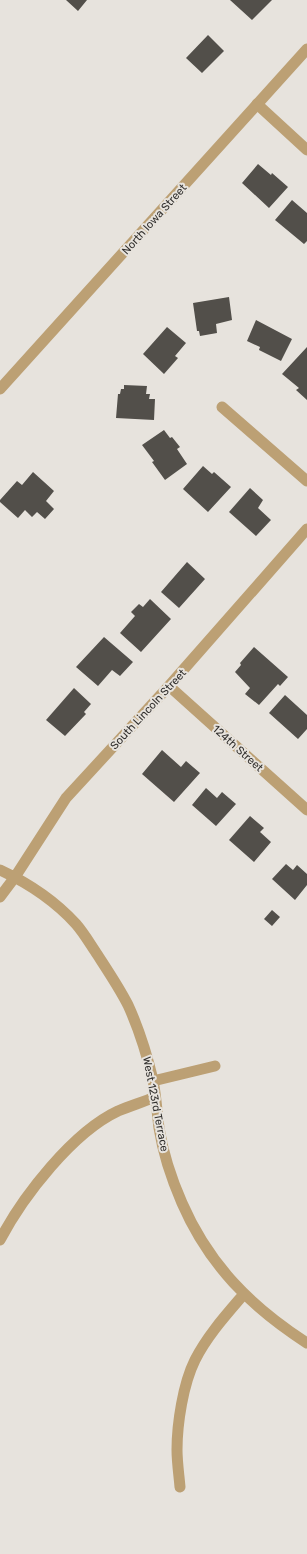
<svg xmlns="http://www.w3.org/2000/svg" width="307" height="1554" viewBox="0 0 307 1554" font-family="Rubik,sans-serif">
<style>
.building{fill:#524f4a}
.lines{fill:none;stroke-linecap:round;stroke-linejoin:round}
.minor{stroke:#bca074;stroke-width:11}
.tertiary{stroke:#bca074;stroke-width:11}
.labels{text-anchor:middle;stroke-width:4;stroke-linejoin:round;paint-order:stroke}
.street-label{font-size:11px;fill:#312f2d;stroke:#e7e3dd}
</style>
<rect width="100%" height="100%" fill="#e7e3dd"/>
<!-- building -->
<path class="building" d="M 66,0 L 87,0 L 78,11 Z
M 230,0 L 272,0 L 252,20 Z
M 208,35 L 224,51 L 202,73 L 186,58 Z
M 258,164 L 271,175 L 272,173 L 288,187 L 269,208 L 242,183 Z
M 292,200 L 307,213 L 307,241 L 304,244 L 275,220 Z
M 229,297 L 232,320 L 216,324 L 217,333 L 200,336 L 199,331 L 197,331 L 193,303 Z
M 256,320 L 292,339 L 281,361 L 259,350 L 260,347 L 247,341 Z
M 167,327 L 186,343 L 175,356 L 178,358 L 164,374 L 143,354 Z
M 307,347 L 307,400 L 296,390 L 299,388 L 282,374 Z
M 124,385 L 147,386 L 146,394 L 150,394 L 149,399 L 155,399 L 154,420 L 116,418 L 118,394 L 120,394 L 121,389 L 124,389 Z
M 164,430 L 170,438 L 172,437 L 180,447 L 177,449 L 187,464 L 165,480 L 152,462 L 154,461 L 142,445 Z
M 203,466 L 212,474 L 214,472 L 231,487 L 208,512 L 183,489 Z
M 33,472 L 54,491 L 46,501 L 54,509 L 45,519 L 37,512 L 32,517 L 25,510 L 18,518 L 0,502 L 0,500 L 17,481 L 22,485 Z
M 250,488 L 263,500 L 258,508 L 271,520 L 256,536 L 229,512 Z
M 187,562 L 205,579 L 179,608 L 161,592 Z
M 150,599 L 171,619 L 141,652 L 120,633 L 135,616 L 131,612 L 139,604 L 143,607 Z
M 104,637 L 133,662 L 120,676 L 112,670 L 98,686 L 76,667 Z
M 254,647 L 288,677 L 280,686 L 278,684 L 259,705 L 245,694 L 250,688 L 235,672 L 241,665 L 240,663 Z
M 74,688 L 91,704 L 84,712 L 86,714 L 65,736 L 46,720 Z
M 285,695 L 307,715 L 307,729 L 298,739 L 269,713 Z
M 162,750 L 181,767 L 186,761 L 200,773 L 174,802 L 142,774 Z
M 206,788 L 217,798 L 222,792 L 236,804 L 216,826 L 192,805 Z
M 250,816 L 264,828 L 260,832 L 271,842 L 254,862 L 229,840 Z
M 286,864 L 293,870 L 297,865 L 307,874 L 307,885 L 295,900 L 272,879 Z
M 272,910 L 280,917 L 272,926 L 264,919 Z"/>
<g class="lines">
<!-- minor -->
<path class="minor" d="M 257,104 L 307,150
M 222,407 L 307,481
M 169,686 L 307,810
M 0,870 C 28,883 55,901 76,924 C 83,932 89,942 95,951 C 106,968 119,987 128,1005 C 139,1029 147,1055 153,1080 C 156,1096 157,1112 159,1128 C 163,1153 172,1180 182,1203 C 209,1265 251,1307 307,1343
M 0,897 L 15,877 L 66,798 L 169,686 L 307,529
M 153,1081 L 215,1066
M 0,1240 C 23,1196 73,1132 118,1111 C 130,1106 143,1102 155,1097
M 180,1487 C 179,1475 177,1462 177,1450 C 177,1424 183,1384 195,1360 C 207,1336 226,1315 244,1294"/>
<!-- tertiary -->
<path class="tertiary" d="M 0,389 L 307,49"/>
</g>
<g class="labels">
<!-- street labels -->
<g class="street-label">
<text transform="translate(154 219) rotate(-48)" y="4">North Iowa Street</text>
<text transform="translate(148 709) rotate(-47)" y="4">South Lincoln Street</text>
<text transform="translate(238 748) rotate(42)" y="4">124th Street</text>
<text transform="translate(156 1104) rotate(79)" y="4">West 123rd Terrace</text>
</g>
</g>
</svg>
